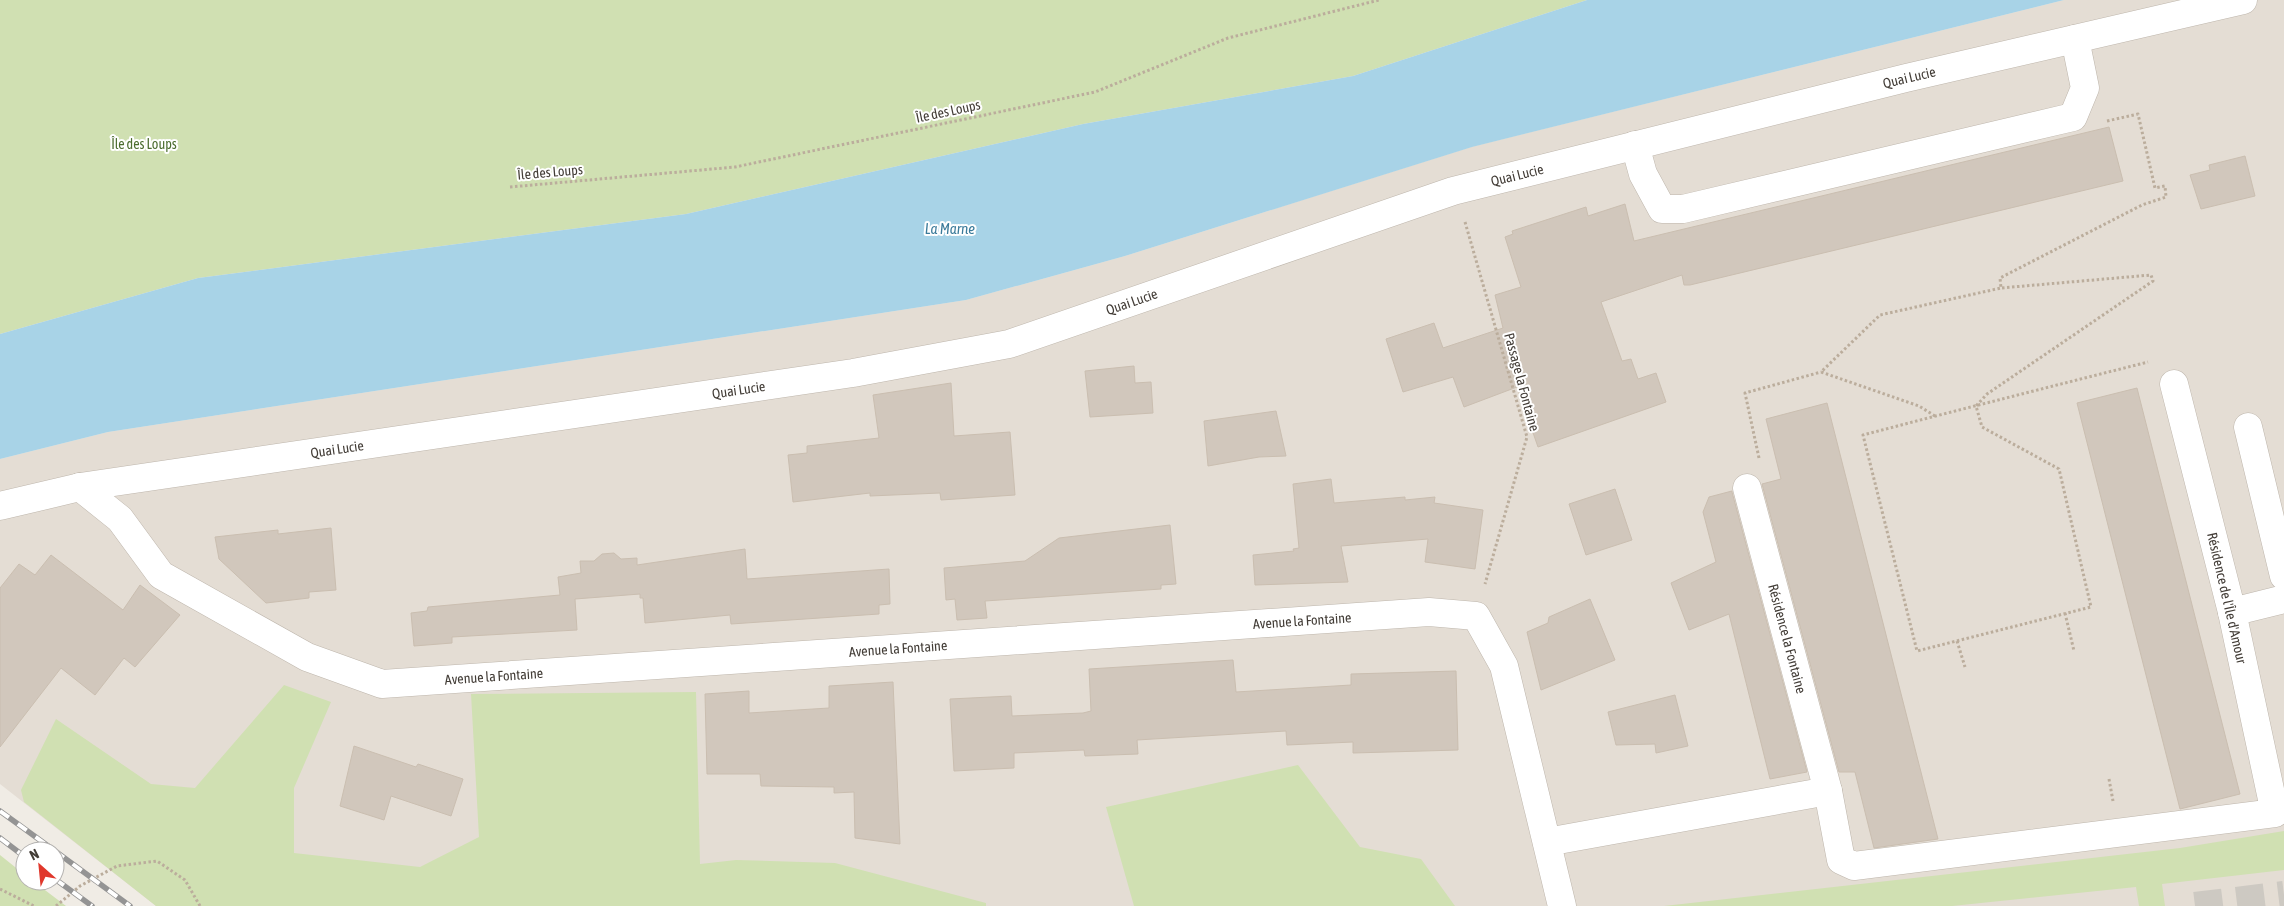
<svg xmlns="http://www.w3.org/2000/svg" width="2284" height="906" viewBox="0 0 2284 906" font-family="'Asap Condensed',sans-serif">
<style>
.residential{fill:#e4ddd4}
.green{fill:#d0e0b2}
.water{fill:#a8d3e7}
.building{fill:#d1c7bc;stroke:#cabeb0}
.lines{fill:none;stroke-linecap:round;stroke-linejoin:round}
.highway-tunnel{stroke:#cdc9c2;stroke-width:28;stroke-dasharray:28 14;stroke-linecap:butt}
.minor-casing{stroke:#beb6ac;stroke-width:29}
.path{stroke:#bbad9c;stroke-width:3;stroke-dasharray:2.5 2.5;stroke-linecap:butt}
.minor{stroke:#fff;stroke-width:28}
.rail-casing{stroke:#949494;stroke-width:5.5}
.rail{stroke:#fff;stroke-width:4;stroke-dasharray:11;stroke-linecap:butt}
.labels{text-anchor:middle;stroke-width:4;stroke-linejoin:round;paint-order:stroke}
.street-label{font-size:14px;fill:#423c36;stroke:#fff}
.park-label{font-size:14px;fill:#4c6d30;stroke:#fff}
.water-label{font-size:15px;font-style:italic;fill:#3a7a9a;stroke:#fff}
</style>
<rect width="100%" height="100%" fill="#f0ece5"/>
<!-- residential -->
<path class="residential" d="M 2064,0 L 2284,0 L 2284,906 L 156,906 L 0,784 L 0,459 L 108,432 L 966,300 L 1125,256 L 1471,147 Z"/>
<!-- green -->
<path class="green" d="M 0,0 L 1587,0 L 1353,76 L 1083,124 L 686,214 L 198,278 L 0,334 Z
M 284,685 L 331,702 L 294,788 L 294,853 L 420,867 L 479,837 L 471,694 L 696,692 L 700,864 L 736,860 L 835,863 L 986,903 L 986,906 L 156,906 L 24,802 L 21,790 L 56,719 L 151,784 L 195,788 Z
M 1298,765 L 1360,847 L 1421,859 L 1455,906 L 1134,906 L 1106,807 Z
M 2284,831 L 2284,870 L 2162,884 L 2165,906 L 2139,906 L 2136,887 L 1952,906 L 1664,906 L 2180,848 Z
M 0,855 L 25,875 L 25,881 L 33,881 L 66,906 L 0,906 Z"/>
<!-- water -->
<path class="water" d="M 1587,0 L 2064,0 L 1472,147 L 1125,256 L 966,300 L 108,432 L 0,459 L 0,334 L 198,278 L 686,214 L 1083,124 L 1353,76 Z"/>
<!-- building -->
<path class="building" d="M 2109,127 L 2123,181 L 1690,285 L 1684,285 L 1682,275 L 1601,302 L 1622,361 L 1631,359 L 1638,379 L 1656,373 L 1666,402 L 1538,447 L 1517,387 L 1464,407 L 1453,377 L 1403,392 L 1386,339 L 1434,323 L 1443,348 L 1503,328 L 1495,295 L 1521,287 L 1505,237 L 1513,234 L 1512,231 L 1586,207 L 1588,216 L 1625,204 L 1634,241 Z
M 2245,156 L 2255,196 L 2201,209 L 2190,175 L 2210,170 L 2209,165 Z
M 1134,366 L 1135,383 L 1151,382 L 1153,413 L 1090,417 L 1085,371 Z
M 951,383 L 954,436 L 1010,432 L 1015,495 L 941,500 L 940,493 L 870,496 L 870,493 L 793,502 L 788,455 L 807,453 L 807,446 L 879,438 L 873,395 Z
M 2137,388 L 2240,794 L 2180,809 L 2077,403 Z
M 1827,403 L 1938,839 L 1874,848 L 1855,772 L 1839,772 L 1762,484 L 1781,479 L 1766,419 Z
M 1276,411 L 1286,456 L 1259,457 L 1208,466 L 1204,421 Z
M 1331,479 L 1334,503 L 1405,497 L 1405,500 L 1435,497 L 1434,503 L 1483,510 L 1475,569 L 1425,562 L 1428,539 L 1341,546 L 1348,582 L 1255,585 L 1253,555 L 1294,551 L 1293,549 L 1299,548 L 1293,484 Z
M 1615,489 L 1632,540 L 1586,555 L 1569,504 Z
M 1732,491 L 1732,492 L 1807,772 L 1770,779 L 1729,614 L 1689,630 L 1671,583 L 1716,562 L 1703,512 L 1709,497 Z
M 1170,525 L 1176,584 L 1161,585 L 1161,589 L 985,601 L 987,618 L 957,620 L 955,599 L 946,600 L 944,568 L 1025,561 L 1059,538 Z
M 331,528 L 336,590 L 309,592 L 309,598 L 266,603 L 219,559 L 215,537 L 278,530 L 278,534 Z
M 745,549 L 747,579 L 889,569 L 890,604 L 879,605 L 879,614 L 731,624 L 730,615 L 645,623 L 643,598 L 640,598 L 640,594 L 575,599 L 577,630 L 452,637 L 452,643 L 414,646 L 411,613 L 427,611 L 428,607 L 560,595 L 558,577 L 581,573 L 580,561 L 594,561 L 602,554 L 614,553 L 621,559 L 637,558 L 637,565 Z
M 51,555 L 123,610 L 140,585 L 180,615 L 135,667 L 124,658 L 95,695 L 61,668 L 0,747 L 0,588 L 19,564 L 35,575 Z
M 1590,599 L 1615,660 L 1541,690 L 1527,632 L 1548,623 L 1549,617 Z
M 1233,660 L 1236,692 L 1351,685 L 1351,674 L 1456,671 L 1458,750 L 1353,753 L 1353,742 L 1287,745 L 1286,731 L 1137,740 L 1138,754 L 1085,756 L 1084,750 L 1014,753 L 1014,768 L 954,771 L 950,699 L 1011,696 L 1012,716 L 1083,713 L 1091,711 L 1089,669 Z
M 893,682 L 900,844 L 855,838 L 854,792 L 834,793 L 834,787 L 761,786 L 760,774 L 707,774 L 705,694 L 749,691 L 749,713 L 829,708 L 829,686 Z
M 1675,695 L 1688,746 L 1656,753 L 1655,744 L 1616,745 L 1608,712 Z
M 354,746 L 416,767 L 418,764 L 463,779 L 451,816 L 391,796 L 384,820 L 340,806 Z"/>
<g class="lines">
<!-- highway-tunnel -->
<path class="highway-tunnel" d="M 2195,906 L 2284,895"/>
<defs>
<g id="minor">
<path d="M 1635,145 L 1643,174 L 1662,209 L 1683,209 L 2073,117 L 2085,88 L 2075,39"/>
<path d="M 2248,427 L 2284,576"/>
<path id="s1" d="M 80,487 L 120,519 L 161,575 L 307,657 L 382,684 L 1429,612 L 1476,616 L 1504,666 L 1562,906"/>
<path id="s2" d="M 1747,488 L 1828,791"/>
<path id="s3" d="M 0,506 L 80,487 L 853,373 L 1009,344 L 1453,191 L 1906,78 L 2243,0"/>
<path d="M 2232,612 L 2284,599"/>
<path d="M 1547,842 L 1828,791 L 1841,860 L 1854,866 L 2275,813 L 2232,612 L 2174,384"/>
</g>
</defs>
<!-- minor casing -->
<use href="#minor" class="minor-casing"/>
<!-- path -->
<path class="path" d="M 2107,121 L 2138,114 L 2155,188 L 2165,186 L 2166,197 L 2142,205 L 2000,278 L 2001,288 L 2151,275 L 2153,281 L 1987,394 L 1976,406 L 1982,427 L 2059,469 L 2091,607 L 1917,651 L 1863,435 C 1958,410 2053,386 2148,362
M 510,187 L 735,167 L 1095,92 L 1228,38 L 1379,0
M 1465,222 L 1527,437 L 1485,584
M 1935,416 L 1919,406 L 1821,372 L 1880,315 L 2001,288
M 1759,458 L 1745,393 L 1821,372
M 2065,613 L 2074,651
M 1957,641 L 1965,667
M 2109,779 L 2113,801
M 0,889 L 34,906
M 56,906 L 80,886 L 117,866 L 157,861 L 185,880 L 200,906"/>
<!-- minor -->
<use href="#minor" class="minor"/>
<defs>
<path id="rail" d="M 0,811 L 55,851
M 0,838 L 25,857
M 55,851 L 130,906
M 55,879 L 92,906"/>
</defs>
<!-- rail casing -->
<use href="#rail" class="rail-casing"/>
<!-- rail -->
<use href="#rail" class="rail"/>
</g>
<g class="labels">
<!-- street labels -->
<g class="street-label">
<text dy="5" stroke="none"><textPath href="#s3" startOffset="1962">Quai Lucie</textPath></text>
<text transform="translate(948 111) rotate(-12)" y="5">Île des Loups</text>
<text transform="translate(550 172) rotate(-5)" y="5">Île des Loups</text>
<text dy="5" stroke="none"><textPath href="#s3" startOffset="1558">Quai Lucie</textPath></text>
<text dy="5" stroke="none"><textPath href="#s3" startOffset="1152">Quai Lucie</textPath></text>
<text transform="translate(1522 382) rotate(75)" y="5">Passage la Fontaine</text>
<text dy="5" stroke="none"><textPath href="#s3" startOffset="748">Quai Lucie</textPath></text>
<text dy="5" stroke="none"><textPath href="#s3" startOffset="342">Quai Lucie</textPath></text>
<text transform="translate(2227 598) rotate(77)" y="5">Résidence de l'Île d'Amour</text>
<text dy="5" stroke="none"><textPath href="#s1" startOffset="1290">Avenue la Fontaine</textPath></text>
<text dy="5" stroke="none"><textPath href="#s2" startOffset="156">Résidence la Fontaine</textPath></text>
<text dy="5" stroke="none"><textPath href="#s1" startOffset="885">Avenue la Fontaine</textPath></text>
<text dy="5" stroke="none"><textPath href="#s1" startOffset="480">Avenue la Fontaine</textPath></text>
</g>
<!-- park labels -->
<g class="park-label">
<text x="144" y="149">Île des Loups</text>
</g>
<!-- water labels -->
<g class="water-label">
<text x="950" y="234">La Marne</text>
</g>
</g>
<!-- north arrow -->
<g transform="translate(40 866) rotate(333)"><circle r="24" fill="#ffffff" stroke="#b3b1af"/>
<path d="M0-4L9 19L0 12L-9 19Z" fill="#e0382c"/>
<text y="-8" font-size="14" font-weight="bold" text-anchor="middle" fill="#423c36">N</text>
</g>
</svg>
